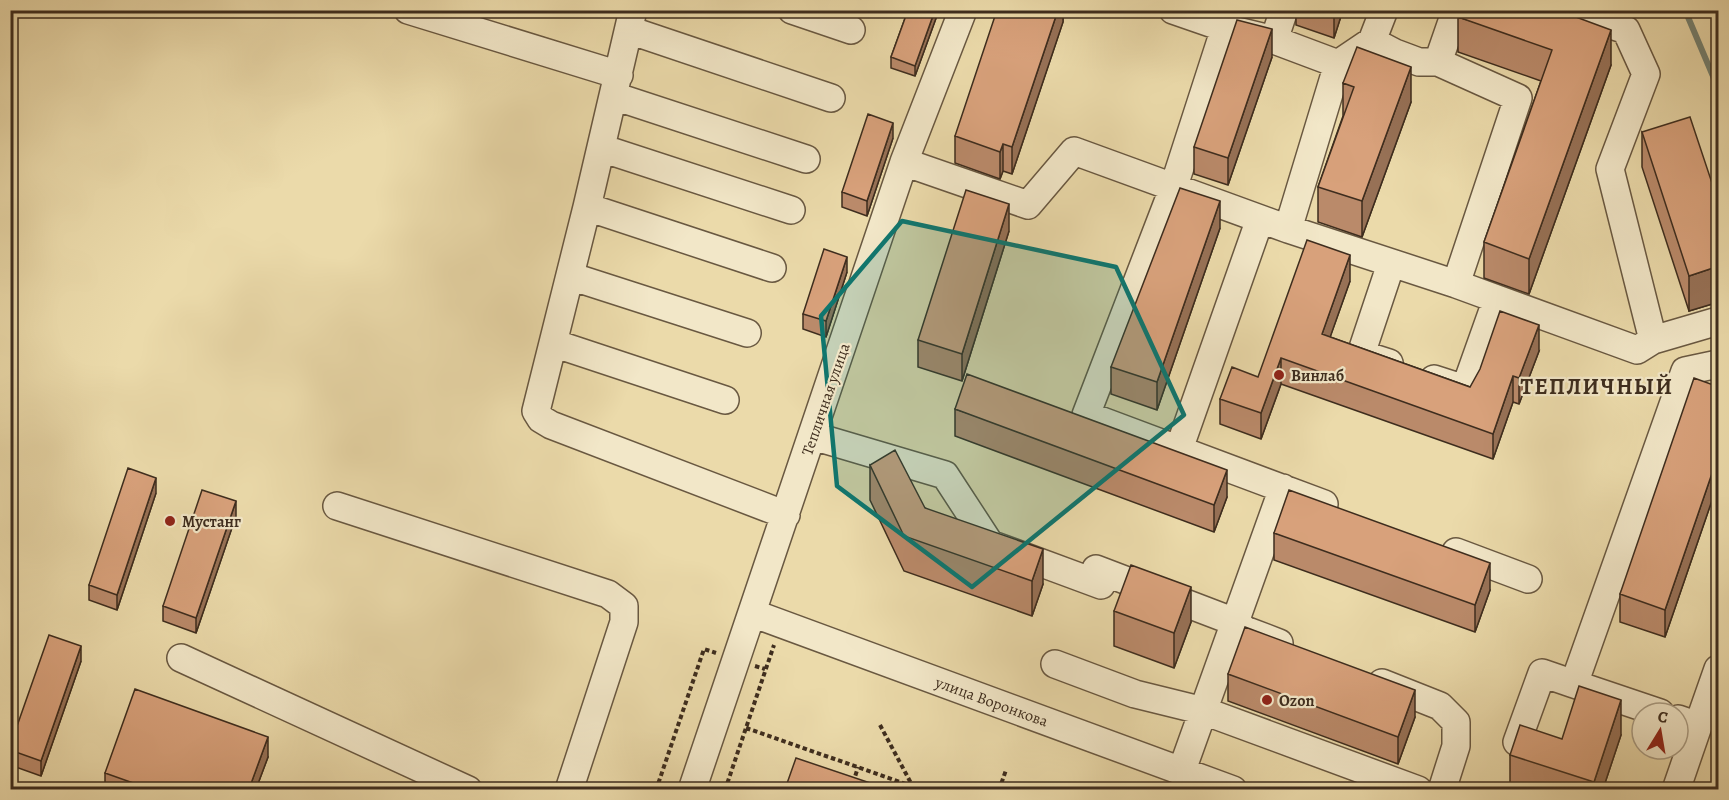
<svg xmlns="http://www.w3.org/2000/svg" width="1729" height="800" viewBox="0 0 1729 800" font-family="Alegreya,serif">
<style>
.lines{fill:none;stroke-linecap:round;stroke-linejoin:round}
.stream{stroke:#748273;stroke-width:6}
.minor-casing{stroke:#695841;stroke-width:30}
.path{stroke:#3e2d1e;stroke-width:4;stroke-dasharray:4.5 3;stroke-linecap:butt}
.minor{stroke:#f2e7c8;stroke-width:27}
.wall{fill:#ba8a6a;stroke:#3e2d1e;stroke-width:1.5}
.shaded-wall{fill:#977156;stroke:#3e2d1e;stroke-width:1.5}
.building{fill:#d8a17b;stroke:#3e2d1e;stroke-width:1.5}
.marked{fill:#0f766e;fill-opacity:0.2;stroke:#0f766e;stroke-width:4.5;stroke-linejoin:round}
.poi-dot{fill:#8f2418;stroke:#f2e7c8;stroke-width:2}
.labels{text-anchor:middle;stroke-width:4.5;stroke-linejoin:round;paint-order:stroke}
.poi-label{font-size:16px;font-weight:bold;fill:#3e2d1e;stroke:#f2e7c8;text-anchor:start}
.street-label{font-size:16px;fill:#3e2d1e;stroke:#f2e7c8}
.district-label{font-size:22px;font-weight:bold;letter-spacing:1.5px;fill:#3e2d1e;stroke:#f2e7c8}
</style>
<rect width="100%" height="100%" fill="#ebdaaa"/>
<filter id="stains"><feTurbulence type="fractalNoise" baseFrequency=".00333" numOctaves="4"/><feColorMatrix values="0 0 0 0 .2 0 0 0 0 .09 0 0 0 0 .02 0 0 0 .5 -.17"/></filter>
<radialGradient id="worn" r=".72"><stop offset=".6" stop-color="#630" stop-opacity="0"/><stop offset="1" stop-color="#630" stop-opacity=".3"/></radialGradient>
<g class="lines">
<!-- stream -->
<path class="stream" d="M 1685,10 L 1718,88"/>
<defs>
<path id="minor" d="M 408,10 L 619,75
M 633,10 L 587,207 L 536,411 L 541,419 L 551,425 L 786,515
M 792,10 L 851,30
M 1173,10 L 1225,28 L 1274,40 L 1338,64 L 1372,41 L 1395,53 L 1419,62 L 1438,62 L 1518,98 L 1456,284
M 1225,28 L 1173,189 L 1086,415 L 1324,504
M 629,30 L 831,98
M 1274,40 L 1284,10
M 1372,41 L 1384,10
M 1438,62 L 1456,10
M 614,96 L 806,159
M 601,148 L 791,210
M 904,162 L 1028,205 L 1074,151 L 1288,229 L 1456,284 L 1637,350 L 1653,340 L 1610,169 L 1646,74 L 1626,30 L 1566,10
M 587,207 L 772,268
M 1288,229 L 1338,64
M 570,276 L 747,333
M 1653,340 L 1718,321
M 553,343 L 725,400
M 1389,363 L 1361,354 L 1391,264
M 1434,379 L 1465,389 L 1497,299
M 813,436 L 945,475 L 990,544 L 1101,585
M 1179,449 L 1260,219
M 337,506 L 608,594 L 624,606 L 624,622 L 569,790
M 1456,552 L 1528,579
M 1096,569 L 1235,622 L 1245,630 L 1279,643
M 752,613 L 1233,790
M 181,658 L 468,790
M 1055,664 L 1135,694 L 1204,711 L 1418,790
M 1382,683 L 1440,706 L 1456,722 L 1456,746 L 1442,790
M 1660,713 L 1574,684 L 1685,371 L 1718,364
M 1698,726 L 1718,669
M 1517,742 L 1542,673 L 1574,684
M 1182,770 L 1283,488
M 692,790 L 904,162 L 963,10
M 1676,790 L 1698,726 L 1678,719"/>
</defs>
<!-- minor casing -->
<use href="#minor" class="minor-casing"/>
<!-- path -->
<path class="path" d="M 755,666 L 765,669
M 880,725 L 912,785
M 746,728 L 923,790
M 656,790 L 704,649 L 716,653
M 725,790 L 774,645
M 851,790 L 858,767
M 999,790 L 1006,770"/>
<!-- minor -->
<use href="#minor" class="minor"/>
</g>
<!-- wall -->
<path class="wall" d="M 908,10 L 939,10 L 915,76 L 891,68 L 891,57 Z
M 1063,10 L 1063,22 L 1012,174 L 1003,171 L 1000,179 L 955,163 L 955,136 Z
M 1296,10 L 1343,10 L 1334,38 L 1296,25 Z
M 1458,17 L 1611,65 L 1529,294 L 1484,278 L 1484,242 L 1541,81 L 1458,52 Z
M 1272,57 L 1228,185 L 1194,174 L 1194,147 Z
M 1343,83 L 1411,102 L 1362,237 L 1318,222 L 1318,187 L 1343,116 Z
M 1642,132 L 1719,204 L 1719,302 L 1689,311 L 1642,167 Z
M 893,138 L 867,216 L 842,207 L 842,192 Z
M 1220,228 L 1157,410 L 1111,394 L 1111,367 Z
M 1009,231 L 962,381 L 918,367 L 918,340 Z
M 847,272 L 826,337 L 803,329 L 803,314 Z
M 1350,281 L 1330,337 L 1470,387 L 1539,351 L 1519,404 L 1513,402 L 1493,459 L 1281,384 L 1261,439 L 1220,424 L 1220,399 L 1258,377 Z
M 1719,387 L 1719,480 L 1665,637 L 1620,622 L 1620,594 Z
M 955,409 L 1227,497 L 1214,532 L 955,436 Z
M 870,465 L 925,508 L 1043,584 L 1032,616 L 904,571 L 870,500 Z
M 156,493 L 117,610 L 89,600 L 89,585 Z
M 236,516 L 196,633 L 163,621 L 163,606 Z
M 1274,533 L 1490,590 L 1475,632 L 1274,560 Z
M 1114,611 L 1191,622 L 1174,668 L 1114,646 Z
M 81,661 L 41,776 L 10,765 L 10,746 Z
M 1228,674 L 1415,717 L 1398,764 L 1228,701 Z
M 1621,735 L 1603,789 L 1510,789 L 1510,755 L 1562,739 Z
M 268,757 L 256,789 L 105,789 L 105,773 Z"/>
<!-- shaded-wall -->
<path class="shaded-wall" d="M 935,10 L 939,10 L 915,76 L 915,66 Z
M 1058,10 L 1063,10 L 1063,22 L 1012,174 L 1012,147 Z
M 1334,10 L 1343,10 L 1334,38 Z
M 1272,29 L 1272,57 L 1228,185 L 1228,158 Z
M 1611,30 L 1611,65 L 1529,294 L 1529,259 Z
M 1411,67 L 1411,102 L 1362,237 L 1362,201 Z
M 893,123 L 893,138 L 867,216 L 867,201 Z
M 1003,144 L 1003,171 L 1000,179 L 1000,152 Z
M 1220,201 L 1220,228 L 1157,410 L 1157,382 Z
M 1009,204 L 1009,231 L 962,381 L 962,354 Z
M 1350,255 L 1350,281 L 1322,360 L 1322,334 Z
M 847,257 L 847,272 L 826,337 L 826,321 Z
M 1719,266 L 1719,302 L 1689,311 L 1689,276 Z
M 1539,325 L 1539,351 L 1519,404 L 1519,378 Z
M 1281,358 L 1281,384 L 1261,439 L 1261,413 Z
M 1513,376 L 1513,402 L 1493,459 L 1493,434 Z
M 1719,453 L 1719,480 L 1665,637 L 1665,610 Z
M 1227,470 L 1227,497 L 1214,532 L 1214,505 Z
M 156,478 L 156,493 L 117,610 L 117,595 Z
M 236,501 L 236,516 L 196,633 L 196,618 Z
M 1043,549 L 1043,584 L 1032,616 L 1032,581 Z
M 1490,563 L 1490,590 L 1475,632 L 1475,605 Z
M 1191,587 L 1191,622 L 1174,668 L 1174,633 Z
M 81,646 L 81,661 L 41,776 L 41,761 Z
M 1415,690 L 1415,717 L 1398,764 L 1398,737 Z
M 1621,700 L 1621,735 L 1603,789 L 1594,789 L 1594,782 Z
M 268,737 L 268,757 L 256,789 L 249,789 Z"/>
<!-- building -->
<path class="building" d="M 908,10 L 935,10 L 915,66 L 891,57 Z
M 997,10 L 1058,10 L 1012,147 L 1003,144 L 1000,152 L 955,136 Z
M 1460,10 L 1557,10 L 1611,30 L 1529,259 L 1484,242 L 1552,50 L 1458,17 Z
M 1237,20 L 1272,29 L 1228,158 L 1194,147 Z
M 1357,47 L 1411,67 L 1362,201 L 1318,187 L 1354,87 L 1343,83 Z
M 868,114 L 893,123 L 867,201 L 842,192 Z
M 1690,117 L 1719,204 L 1719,266 L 1689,276 L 1642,132 Z
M 1180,188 L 1220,201 L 1157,382 L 1111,367 Z
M 966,190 L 1009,204 L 962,354 L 918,340 Z
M 1307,240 L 1350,255 L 1322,334 L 1470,387 L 1480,369 L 1500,311 L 1539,325 L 1519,378 L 1513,376 L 1493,434 L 1281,358 L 1261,413 L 1220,399 L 1232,367 L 1258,377 Z
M 824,249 L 847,257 L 826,321 L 803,314 Z
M 967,374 L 1227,470 L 1214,505 L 955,409 Z
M 1694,378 L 1719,387 L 1719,453 L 1665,610 L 1620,594 Z
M 895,450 L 925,508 L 1043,549 L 1032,581 L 904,536 L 870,465 Z
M 128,468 L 156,478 L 117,595 L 89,585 Z
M 202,490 L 236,501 L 196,618 L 163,606 Z
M 1289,490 L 1490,563 L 1475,605 L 1274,533 Z
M 1131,565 L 1191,587 L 1174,633 L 1114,611 Z
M 1245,627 L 1415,690 L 1398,737 L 1228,674 Z
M 49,635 L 81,646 L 41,761 L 10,750 L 10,746 Z
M 1579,686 L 1621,700 L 1594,782 L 1510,755 L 1520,725 L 1562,739 Z
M 135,689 L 268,737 L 249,789 L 150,789 L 105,773 Z
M 796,758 L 888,789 L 785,789 Z"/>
<!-- marked area -->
<path class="marked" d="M 902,221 L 1116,267 L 1184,415 L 972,587 L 837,486 L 821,316 Z"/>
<!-- markers -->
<g class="poi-dot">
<circle cx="1279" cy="375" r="6"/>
<circle cx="170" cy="521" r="6"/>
<circle cx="1267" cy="700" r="6"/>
</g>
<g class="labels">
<!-- poi labels -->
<g class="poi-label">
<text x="1291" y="381">Винлаб</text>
<text x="182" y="527">Мустанг</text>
<text x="1279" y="706">Ozon</text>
</g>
<!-- street labels -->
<g class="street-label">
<text transform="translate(825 399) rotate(-71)" y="6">Тепличная улица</text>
<text transform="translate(992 701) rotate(20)" y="6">улица Воронкова</text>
</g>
<!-- district labels -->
<g class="district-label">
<text x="1597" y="394">ТЕПЛИЧНЫЙ</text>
</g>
</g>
<!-- margin -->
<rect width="1729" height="800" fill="none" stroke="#ebdaaa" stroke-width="36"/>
<rect x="12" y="12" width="1705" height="776" fill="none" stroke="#3e2d1e" stroke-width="3"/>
<rect x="18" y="18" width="1693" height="764" fill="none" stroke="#3e2d1e" stroke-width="1.5"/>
<!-- north arrow -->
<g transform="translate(1660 731) rotate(11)"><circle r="28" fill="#f2e7c8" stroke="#aa9d84" stroke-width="1.5"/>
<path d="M0-4.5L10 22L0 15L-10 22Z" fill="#8f2418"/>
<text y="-9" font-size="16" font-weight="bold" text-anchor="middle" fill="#3e2d1e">С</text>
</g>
<rect width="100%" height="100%" filter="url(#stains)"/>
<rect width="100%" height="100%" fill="url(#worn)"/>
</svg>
